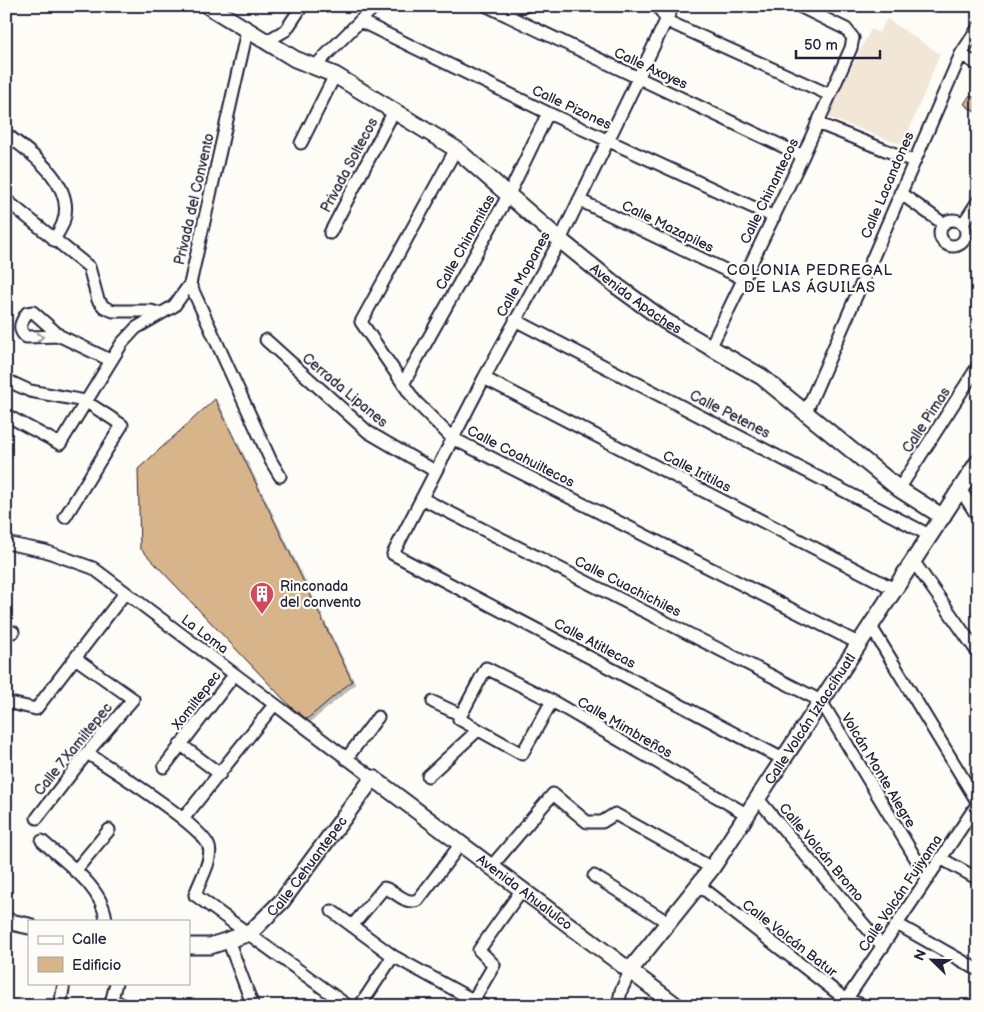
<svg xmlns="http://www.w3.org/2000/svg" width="984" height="1012" viewBox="0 0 984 1012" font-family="'Balsamiq Sans',sans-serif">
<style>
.built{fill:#f2e6d6}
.building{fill:#d8b48a;stroke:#22223b;filter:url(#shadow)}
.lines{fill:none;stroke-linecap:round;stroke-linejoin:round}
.street-casing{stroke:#22223b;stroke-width:15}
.secondary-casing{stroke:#22223b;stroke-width:19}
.street{stroke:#fdfcf7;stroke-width:11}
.secondary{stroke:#fdfcf7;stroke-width:15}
.oneway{stroke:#9a9aa2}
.labels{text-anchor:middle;stroke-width:4.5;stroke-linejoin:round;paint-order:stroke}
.street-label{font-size:14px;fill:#22223b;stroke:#fdfcf7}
.poi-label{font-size:14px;fill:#22223b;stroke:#fdfcf7;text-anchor:start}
.neighbourhood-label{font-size:15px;letter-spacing:1px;fill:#22223b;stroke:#fdfcf7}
</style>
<defs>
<filter id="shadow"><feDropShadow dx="3" dy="3" stdDeviation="0" flood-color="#0004"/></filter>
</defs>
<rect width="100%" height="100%" fill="#fdfcf7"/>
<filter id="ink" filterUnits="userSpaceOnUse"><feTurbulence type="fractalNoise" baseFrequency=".02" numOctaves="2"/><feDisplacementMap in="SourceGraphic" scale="10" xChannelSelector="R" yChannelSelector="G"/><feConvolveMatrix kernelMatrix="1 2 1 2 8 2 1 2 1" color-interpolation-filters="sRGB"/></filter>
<g filter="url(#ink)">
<!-- built -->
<path class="built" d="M 887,19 L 940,54 L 903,145 L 827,117 L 871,29 L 879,33 Z"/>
<!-- building -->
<path class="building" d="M 970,95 L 978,100 L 978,114 L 964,104 Z
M 215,399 L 352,681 L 307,719 L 292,708 L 140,548 L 138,469 Z"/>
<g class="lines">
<defs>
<path id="street" d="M 487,6 L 803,156
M 658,6 L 667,21 L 830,95
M 673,6 L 560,240 L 484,378 L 393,554 L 783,759
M 495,9 L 526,6
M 360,21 L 548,113 L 774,217
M 247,31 L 190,284 L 271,461 L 280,476
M 265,42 L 286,30 L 302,6
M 961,54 L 978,65
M 315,66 L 375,6
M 817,123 L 913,161
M 6,134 C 31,153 77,185 63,223 C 61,229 57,234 54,240
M 301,143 L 335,75
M 456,149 L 361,322 L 415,401 L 452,438 L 858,643
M 900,193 L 944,224
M 6,200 L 89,267 L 98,300 L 104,307 L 113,311 L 151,311 L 158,313
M 579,200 L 744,279
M940 233a13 13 0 1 1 26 0a13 13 0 1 1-26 0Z
M 963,224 L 978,201
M 330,233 L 394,111
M 515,320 L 931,536
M 60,336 L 26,337 C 17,329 21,322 27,313 L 33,312 L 60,336 L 110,360
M 266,340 L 368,432 L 435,471
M 711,346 L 803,156 L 851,48 L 853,38 L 846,29 L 799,6
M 484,378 L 896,590
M 6,380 L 30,391 L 85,401 L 122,425 L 65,517
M 403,384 L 509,194 L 548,113
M 806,412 L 961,54 L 978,28
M 6,415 L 60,444 L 122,343 L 136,328 L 174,306 L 190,284
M 899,489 L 978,366
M 960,489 L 978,517
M 423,499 L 821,701 L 928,879
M 6,543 L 45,551 L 93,568 L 373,778
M 914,562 L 978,653
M 870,625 L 978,803
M 6,630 L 13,632
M 552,701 L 522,754 L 459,719 L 486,668 L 552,701 L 748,815
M 6,702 L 36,709 L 125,593
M 433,702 L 461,715
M 180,744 L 220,774
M 87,753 C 110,768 202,825 209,847 C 213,860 199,882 195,895 L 348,1006
M 346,759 L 378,717
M 164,767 L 234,675
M 428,776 L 478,730
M 758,799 L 883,947
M 37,818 L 87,753 L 133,699 L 75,658
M 183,819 L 274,705
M 42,841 C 65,862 104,888 106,921
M 942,859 L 978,879
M 490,868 L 553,794 L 587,822 L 602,822 L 615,814 L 712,868
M 75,871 L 109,830
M 594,876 L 669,923
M 700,886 L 845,999 L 866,1006
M 332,911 L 393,956 L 484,1006
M 897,924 L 978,970
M 352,926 L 384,888 C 397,891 404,905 418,900 L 460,845
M 228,940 L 253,1006
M 116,983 L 112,999 L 125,1006
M 474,999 L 494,965 L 479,950 L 521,891
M 60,1006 L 64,983
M 360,1006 L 393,956
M 618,1006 L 621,991 L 631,969
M 842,1006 L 978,803"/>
<g id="secondary">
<path id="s1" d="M 208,6 L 295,59 L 335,75 L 456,149 L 560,240 L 618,287 L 665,321 L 762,377 L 899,489 L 943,517"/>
<path d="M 6,921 L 29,926"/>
<path id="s2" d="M 189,946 L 210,946 L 250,933 L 282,901 L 373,778 L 677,1006"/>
<path id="s3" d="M 631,969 L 712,868 L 978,462"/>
</g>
</defs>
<!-- street casing -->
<use href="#street" class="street-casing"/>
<!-- secondary casing -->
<use href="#secondary" class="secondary-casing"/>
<!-- street -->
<use href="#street" class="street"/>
<!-- secondary -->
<use href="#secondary" class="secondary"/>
</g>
<!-- one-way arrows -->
<defs><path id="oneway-chevron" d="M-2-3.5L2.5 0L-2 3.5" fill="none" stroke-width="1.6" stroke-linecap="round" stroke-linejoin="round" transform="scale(1.25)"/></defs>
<use class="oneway" href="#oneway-chevron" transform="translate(40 337)"/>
</g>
<!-- icons -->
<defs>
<symbol id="building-pin" viewBox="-11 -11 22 30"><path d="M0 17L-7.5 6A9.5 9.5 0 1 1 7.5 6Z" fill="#d1495b" stroke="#fdfcf7"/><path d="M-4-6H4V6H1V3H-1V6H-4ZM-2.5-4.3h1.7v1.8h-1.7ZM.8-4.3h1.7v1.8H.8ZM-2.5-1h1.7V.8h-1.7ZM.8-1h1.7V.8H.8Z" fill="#fff"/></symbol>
</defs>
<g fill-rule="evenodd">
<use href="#building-pin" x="248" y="580" width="28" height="38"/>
</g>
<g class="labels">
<!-- street labels -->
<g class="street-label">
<text transform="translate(651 68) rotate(25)" y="5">Calle Axoyes</text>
<text transform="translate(572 107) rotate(25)" y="5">Calle Pizones</text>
<text transform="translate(349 165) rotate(-62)" y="5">Privada Soltecos</text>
<text transform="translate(887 185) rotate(-67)" y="5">Calle Lacandones</text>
<text transform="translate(769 191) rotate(-64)" y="5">Calle Chinantecos</text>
<text transform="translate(194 199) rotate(-77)" y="5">Privada del Convento</text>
<text transform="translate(668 226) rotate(26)" y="5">Calle Mazapiles</text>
<text transform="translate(465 242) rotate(-61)" y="5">Calle Chinamitas</text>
<text transform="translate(523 274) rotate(-61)" y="5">Calle Mopanes</text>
<text dy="5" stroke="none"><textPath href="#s1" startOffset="521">Avenida Apaches</textPath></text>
<text transform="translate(345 390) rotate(40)" y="5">Cerrada Lipanes</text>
<text transform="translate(730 414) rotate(27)" y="5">Calle Petenes</text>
<text transform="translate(926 420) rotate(-57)" y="5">Calle Pimas</text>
<text transform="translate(521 456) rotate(27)" y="5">Calle Coahuiltecos</text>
<text transform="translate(697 471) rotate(27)" y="5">Calle Iritilas</text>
<text transform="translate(628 586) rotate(27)" y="5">Calle Cuachichiles</text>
<text transform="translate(205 634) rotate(37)" y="5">La Loma</text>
<text transform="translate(595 643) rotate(28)" y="5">Calle Atitlecas</text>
<text transform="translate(196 700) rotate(-52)" y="5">Xomiltepec</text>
<text dy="5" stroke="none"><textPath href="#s3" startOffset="308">Calle Volcán Iztaccíhuatl</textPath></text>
<text transform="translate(625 727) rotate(30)" y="5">Calle Mimbreños</text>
<text transform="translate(73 749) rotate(-51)" y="5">Calle 7 Xamiltepec</text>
<text transform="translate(879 770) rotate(59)" y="5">Volcán Monte Alegre</text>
<text transform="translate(822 852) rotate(50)" y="5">Calle Volcán Bromo</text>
<text dy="5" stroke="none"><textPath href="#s2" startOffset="151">Calle Cehuantepec</textPath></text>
<text dy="5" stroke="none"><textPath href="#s2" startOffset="451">Avenida Ahualulco</textPath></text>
<text transform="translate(900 893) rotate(-56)" y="5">Calle Volcán Fujiyama</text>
<text transform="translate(790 938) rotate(38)" y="5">Calle Volcán Batur</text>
</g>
<!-- poi labels -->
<g class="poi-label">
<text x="280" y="591">Rinconada<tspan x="280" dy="16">del convento</tspan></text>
</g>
<!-- neighbourhood labels -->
<g class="neighbourhood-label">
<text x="810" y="275">COLONIA PEDREGAL<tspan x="810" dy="17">DE LAS ÁGUILAS</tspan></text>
</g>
</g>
<!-- margin -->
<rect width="984" height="1012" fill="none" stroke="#fdfcf7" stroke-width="25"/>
<rect x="12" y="12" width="959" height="987" fill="none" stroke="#22223b" stroke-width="2" filter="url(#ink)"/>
<!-- legend -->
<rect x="28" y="920" width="162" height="65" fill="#fdfcf7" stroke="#a5a5ac"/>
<rect x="38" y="936" width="25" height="8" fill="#fdfcf7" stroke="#a5a5ac"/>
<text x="72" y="944" font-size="15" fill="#22223b">Calle</text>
<rect x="38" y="957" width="25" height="15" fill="#d8b48a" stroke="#a5a5ac"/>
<text x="72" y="970" font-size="15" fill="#22223b">Edificio</text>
<!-- north arrow -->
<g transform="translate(932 960) rotate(293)" stroke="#fdfcf7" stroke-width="4" paint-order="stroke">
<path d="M0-4L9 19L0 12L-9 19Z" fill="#22223b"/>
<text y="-8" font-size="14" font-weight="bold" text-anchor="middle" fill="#22223b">N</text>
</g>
<!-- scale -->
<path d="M796 50v8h84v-8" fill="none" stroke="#22223b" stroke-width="2.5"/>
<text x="804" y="50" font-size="15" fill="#22223b" stroke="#fdfcf7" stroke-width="4" paint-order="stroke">50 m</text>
</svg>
